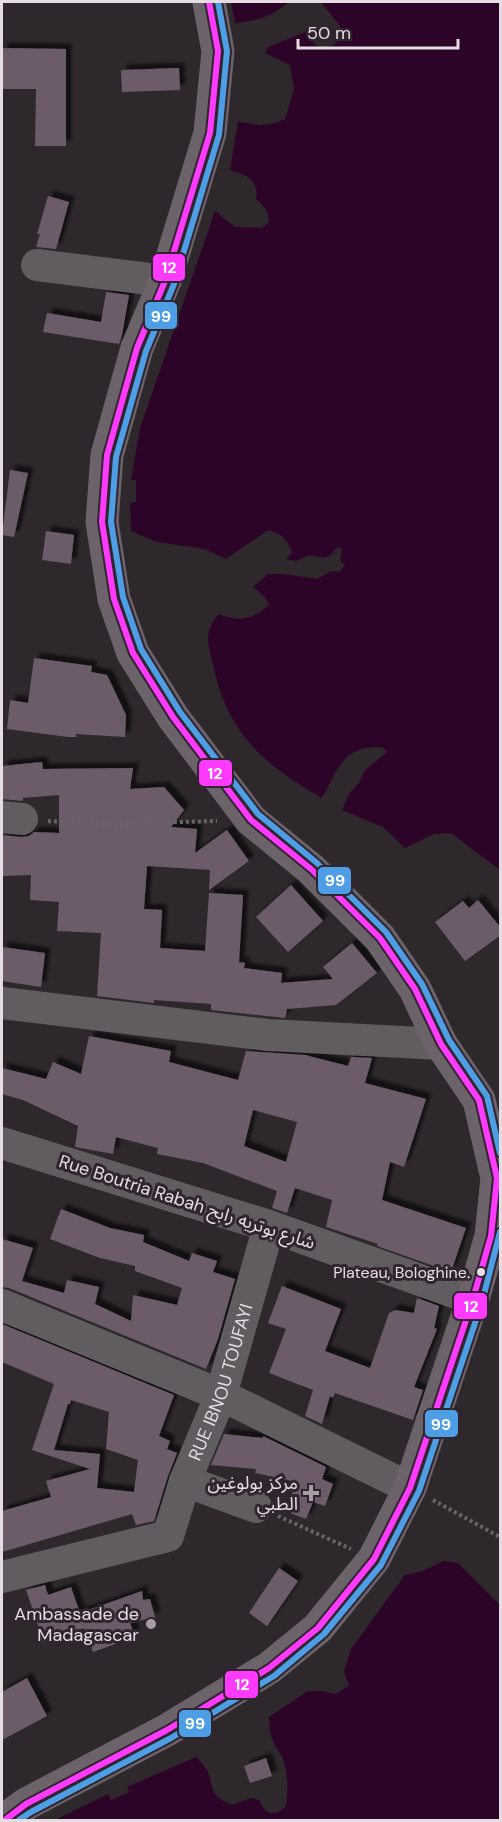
<svg xmlns="http://www.w3.org/2000/svg" width="502" height="1822" viewBox="0 0 502 1822" font-family="'DM Sans','Noto Sans Arabic',sans-serif">
<style>
.water{fill:#2b0428}
.building{fill:#6c5c6a;fill-rule:evenodd;filter:url(#shadow)}
.lines{fill:none;stroke-linecap:round;stroke-linejoin:round}
.path{stroke:#696468;stroke-width:4;stroke-dasharray:3 3;stroke-linecap:butt}
.minor{stroke:#615c60;stroke-width:32}
.major{stroke:#6c636a;stroke-width:33}
.bus-1-casing{stroke:#31252f;stroke-width:10}
.bus-2-casing{stroke:#31252f;stroke-width:10}
.bus-1{stroke:#ff3aff;stroke-width:6}
.bus-2{stroke:#4d9ee5;stroke-width:6}
.bus-dot{fill:#e6dde4;stroke:#31252f;stroke-width:2}
.poi-dot{fill:#a69ea4;stroke:#31252f;stroke-width:2}
.labels{text-anchor:middle;stroke-width:6;stroke-linejoin:round;paint-order:stroke}
.bus-label{font-size:16px;fill:#e6dde4;stroke:#31252f;text-anchor:end}
.street-label{font-size:18px;fill:#e6dde4;stroke:#31252f}
.poi-label{font-size:18px;fill:#e6dde4;stroke:#31252f;text-anchor:end}
.line-badge{stroke:#31252f;stroke-width:2}
.badge-label{font-size:16px;text-anchor:middle;font-weight:bold;fill:#fff}
</style>
<defs>
<filter id="shadow"><feDropShadow dx="5.5" dy="-5.5" stdDeviation="1.5" flood-color="#0009"/></filter>
</defs>
<rect width="100%" height="100%" fill="#2e282d"/>
<!-- water -->
<path class="water" d="M 231,2 L 289,2 C 268,18 261,20 235,23 Z
M 321,2 L 500,2 L 500,870 L 451,833 L 434,834 L 405,848 L 383,827 L 342,810 L 349,794 L 359,783 L 365,770 L 387,752 L 382,747 C 342,746 339,768 322,798 C 263,764 228,734 213,665 C 208,642 203,633 219,614 C 238,623 253,619 269,605 L 265,597 L 253,587 L 268,574 L 284,574 L 317,579 L 331,571 L 339,572 L 345,565 L 340,561 L 342,548 L 336,548 L 331,555 L 324,558 L 309,555 L 296,561 L 286,559 L 292,553 C 288,539 281,534 268,530 L 226,559 L 205,549 L 157,542 L 131,531 L 130,503 L 136,502 L 136,480 L 131,480 L 140,428 L 215,211 L 235,227 L 262,228 L 269,222 C 269,211 265,207 256,199 C 259,180 247,175 230,170 L 238,121 C 256,126 268,127 285,119 L 294,89 L 290,65 L 265,53 L 268,47 L 313,29 L 311,39 L 315,45 L 325,48 L 335,44 L 340,37 L 340,26 Z
M 443,1561 L 458,1563 L 500,1605 L 500,1820 L 55,1820 L 108,1794 L 111,1800 L 129,1792 L 127,1787 L 196,1757 C 200,1761 205,1766 208,1772 C 215,1792 209,1795 232,1805 L 251,1798 L 259,1800 C 265,1814 273,1818 286,1806 C 288,1791 289,1767 280,1753 C 271,1740 270,1734 269,1717 L 308,1691 L 321,1691 L 336,1694 L 349,1685 L 344,1672 L 351,1649 L 405,1575 L 423,1571 Z"/>
<!-- building -->
<path class="building" d="M 2,48 L 66,49 L 66,146 L 35,146 L 36,89 L 2,89 Z
M 179,68 L 180,90 L 122,92 L 121,70 Z
M 48,196 L 69,202 L 56,249 L 36,247 L 40,234 L 37,234 Z
M 106,292 L 129,295 L 122,335 L 119,344 L 43,332 L 47,313 L 101,322 Z
M 10,470 L 28,473 L 14,537 L 2,535 Z
M 46,531 L 74,535 L 71,564 L 42,560 Z
M 34,658 L 92,666 L 91,672 L 107,675 L 126,715 L 125,737 L 76,734 L 76,737 L 68,737 L 7,729 L 10,700 L 28,703 Z
M 42,762 L 43,769 L 133,768 L 130,789 L 164,787 L 184,810 L 171,827 L 197,829 L 195,853 L 227,830 L 249,861 L 209,890 L 210,870 L 147,866 L 144,909 L 162,910 L 160,948 L 205,951 L 209,893 L 243,895 L 239,962 L 245,963 L 244,968 L 282,973 L 281,983 L 333,979 L 323,967 L 352,943 L 377,973 L 336,1005 L 287,1009 L 285,1018 L 211,1010 L 211,1004 L 154,1000 L 154,1003 L 97,996 L 101,933 L 57,931 L 59,902 L 30,900 L 31,875 L 2,876 L 2,835 L 21,837 L 29,836 L 34,832 L 59,833 L 59,795 L 23,798 L 23,801 L 2,799 L 2,766 Z
M 291,885 L 323,921 L 288,952 L 256,917 Z
M 478,900 L 501,928 L 501,935 L 465,961 L 435,922 L 463,901 L 469,908 Z
M 2,947 L 45,953 L 41,987 L 2,981 Z
M 89,1036 L 171,1051 L 169,1062 L 238,1080 L 246,1051 L 305,1055 L 348,1066 L 351,1057 L 372,1058 L 365,1083 L 426,1099 L 404,1167 L 390,1162 L 382,1200 L 466,1228 L 451,1272 L 377,1246 L 378,1244 L 326,1227 L 332,1200 L 295,1188 L 287,1213 L 272,1208 L 277,1191 L 203,1163 L 157,1154 L 158,1148 L 116,1137 L 113,1154 L 75,1147 L 78,1126 L 23,1100 L 2,1094 L 2,1068 L 46,1079 L 53,1062 L 81,1074 ZM 253,1110 L 297,1122 L 286,1162 L 244,1146 Z
M 61,1209 L 110,1228 L 144,1235 L 143,1242 L 189,1261 L 192,1253 L 217,1261 L 213,1272 L 235,1279 L 218,1339 L 206,1369 L 9,1288 L 2,1287 L 2,1239 L 33,1248 L 22,1281 L 64,1293 L 67,1280 L 99,1287 L 95,1304 L 131,1321 L 133,1295 L 177,1305 L 182,1288 L 135,1271 L 135,1266 L 100,1258 L 50,1239 Z
M 282,1286 L 341,1309 L 325,1351 L 370,1368 L 389,1313 L 395,1310 L 414,1313 L 417,1298 L 439,1306 L 434,1328 L 437,1329 L 414,1387 L 423,1390 L 413,1420 L 335,1393 L 333,1398 L 330,1396 L 322,1424 L 305,1416 L 313,1390 L 269,1373 L 286,1329 L 268,1323 Z
M 2,1324 L 174,1395 L 159,1436 L 170,1441 L 167,1449 L 177,1453 L 168,1476 L 154,1521 L 136,1525 L 132,1514 L 2,1552 L 2,1511 L 51,1497 L 46,1481 L 90,1469 L 32,1450 L 54,1384 L 2,1362 ZM 71,1400 L 109,1412 L 106,1449 L 138,1460 L 134,1492 L 97,1488 L 100,1454 L 54,1450 L 68,1404 L 70,1404 Z
M 224,1434 L 263,1438 L 263,1436 L 326,1467 L 322,1479 L 333,1484 L 325,1506 L 313,1502 L 306,1519 L 285,1511 L 297,1482 L 255,1473 L 256,1469 L 211,1465 Z
M 279,1568 L 298,1581 L 267,1626 L 249,1613 Z
M 45,1585 L 48,1595 L 71,1587 L 80,1613 L 142,1591 L 143,1600 L 150,1599 L 155,1617 L 130,1623 L 135,1637 L 93,1652 L 84,1628 L 44,1643 L 26,1590 Z
M 27,1678 L 47,1716 L 2,1740 L 2,1692 Z
M 266,1758 L 272,1776 L 250,1783 L 244,1766 Z"/>
<g class="lines">
<!-- path -->
<path class="path" d="M 48,821 L 101,824 L 217,821
M 433,1500 L 500,1537
M 278,1516 L 351,1549"/>
<!-- minor -->
<g class="minor">
<path d="M 37,265 L 165,281"/>
<path d="M 2,817 L 22,819"/>
<path d="M 2,1003 L 268,1035 L 441,1044"/>
<path d="M 2,1143 L 269,1226 L 473,1299"/>
<path d="M 2,1305 L 221,1395 L 410,1488"/>
<path d="M 185,1481 L 256,1507"/>
<path id="s1" d="M 2,1577 L 168,1536 L 185,1481 L 221,1395 L 269,1226"/>
</g>
<!-- major -->
<path class="major" d="M 5,1820 L 26,1804 L 167,1730 L 269,1668 L 318,1628 L 374,1559 L 410,1488 L 473,1299 L 491,1236 L 497,1178 L 479,1100 L 441,1044 L 415,989 L 380,938 L 311,869 L 251,820 L 173,717 L 133,653 L 114,599 L 102,522 L 107,455 L 137,348 L 165,281 L 210,133 L 218,51 L 209,2"/>
<defs>
<path id="bus-1" d="M 5,1820 L 26,1804 L 167,1730 L 269,1668 L 318,1628 L 374,1559 L 410,1488 L 473,1299 L 491,1236 L 497,1178 L 479,1100 L 441,1044 L 415,989 L 380,938 L 311,869 L 251,820 L 173,717 L 133,653 L 114,599 L 102,522 L 107,455 L 137,348 L 165,281 L 210,133 L 218,51 L 209,2"/>
<path id="bus-2" d="M 218,2 L 227,51 L 219,135 L 174,284 L 146,351 L 116,457 L 111,522 L 123,597 L 141,649 L 180,712 L 258,814 L 317,863 L 386,932 L 422,984 L 449,1040 L 487,1096 L 500,1153
M 19,1820 L 31,1812 L 171,1738 L 274,1676 L 324,1634 L 381,1565 L 419,1491 L 482,1302 L 500,1232"/>
</defs>
<!-- bus-1 casing -->
<use href="#bus-1" class="bus-1-casing"/>
<!-- bus-2 casing -->
<use href="#bus-2" class="bus-2-casing"/>
<!-- bus-1 -->
<use href="#bus-1" class="bus-1"/>
<!-- bus-2 -->
<use href="#bus-2" class="bus-2"/>
</g>
<!-- markers -->
<circle class="bus-dot" cx="481" cy="1272" r="5"/>
<g class="poi-dot">
<path d="M308 1484h6v6h6v6h-6v6h-6v-6h-6v-6h6z"/>
<circle cx="151" cy="1624" r="6"/>
</g>
<g class="labels">
<!-- bus labels -->
<g class="bus-label">
<text x="470" y="1278">Plateau, Bologhine.</text>
</g>
<!-- street labels -->
<g class="street-label">
<text transform="translate(187 1202) rotate(18)" y="6">Rue Boutria Rabah شارع بوتريه رابح</text>
<text dy="6" stroke="none"><textPath href="#s1" startOffset="334">RUE IBNOU TOUFAYI</textPath></text>
</g>
<!-- poi labels -->
<g class="poi-label">
<text x="298" y="1489">مركز بولوغين<tspan x="298" dy="21">الطبي</tspan></text>
<text x="139" y="1620">Ambassade de<tspan x="139" dy="21">Madagascar</tspan></text>
</g>
</g>
<g class="line-badge">
<rect x="152" y="253" width="34" height="29" rx="6" fill="#ff3aff"/>
<rect x="144" y="301" width="34" height="29" rx="6" fill="#4d9ee5"/>
<rect x="198" y="759" width="35" height="28" rx="6" fill="#ff3aff"/>
<rect x="317" y="866" width="35" height="29" rx="6" fill="#4d9ee5"/>
<rect x="453" y="1292" width="35" height="28" rx="6" fill="#ff3aff"/>
<rect x="424" y="1409" width="35" height="29" rx="6" fill="#4d9ee5"/>
<rect x="224" y="1670" width="35" height="29" rx="6" fill="#ff3aff"/>
<rect x="178" y="1709" width="34" height="29" rx="6" fill="#4d9ee5"/>
</g>
<g class="badge-label">
<text x="169" y="273">12</text>
<text x="161" y="322">99</text>
<text x="215" y="779">12</text>
<text x="335" y="886">99</text>
<text x="471" y="1312">12</text>
<text x="441" y="1430">99</text>
<text x="242" y="1690">12</text>
<text x="195" y="1729">99</text>
</g>
<!-- border -->
<rect width="502" height="1822" fill="none" stroke="#e6dde4" stroke-width="6"/>
<!-- scale -->
<path d="M298 39v9h160v-9" fill="none" stroke="#e6dde4" stroke-width="3"/>
<text x="307" y="39" font-size="18" fill="#e6dde4" stroke="#31252f" stroke-width="4.5" paint-order="stroke">50 m</text>
</svg>
